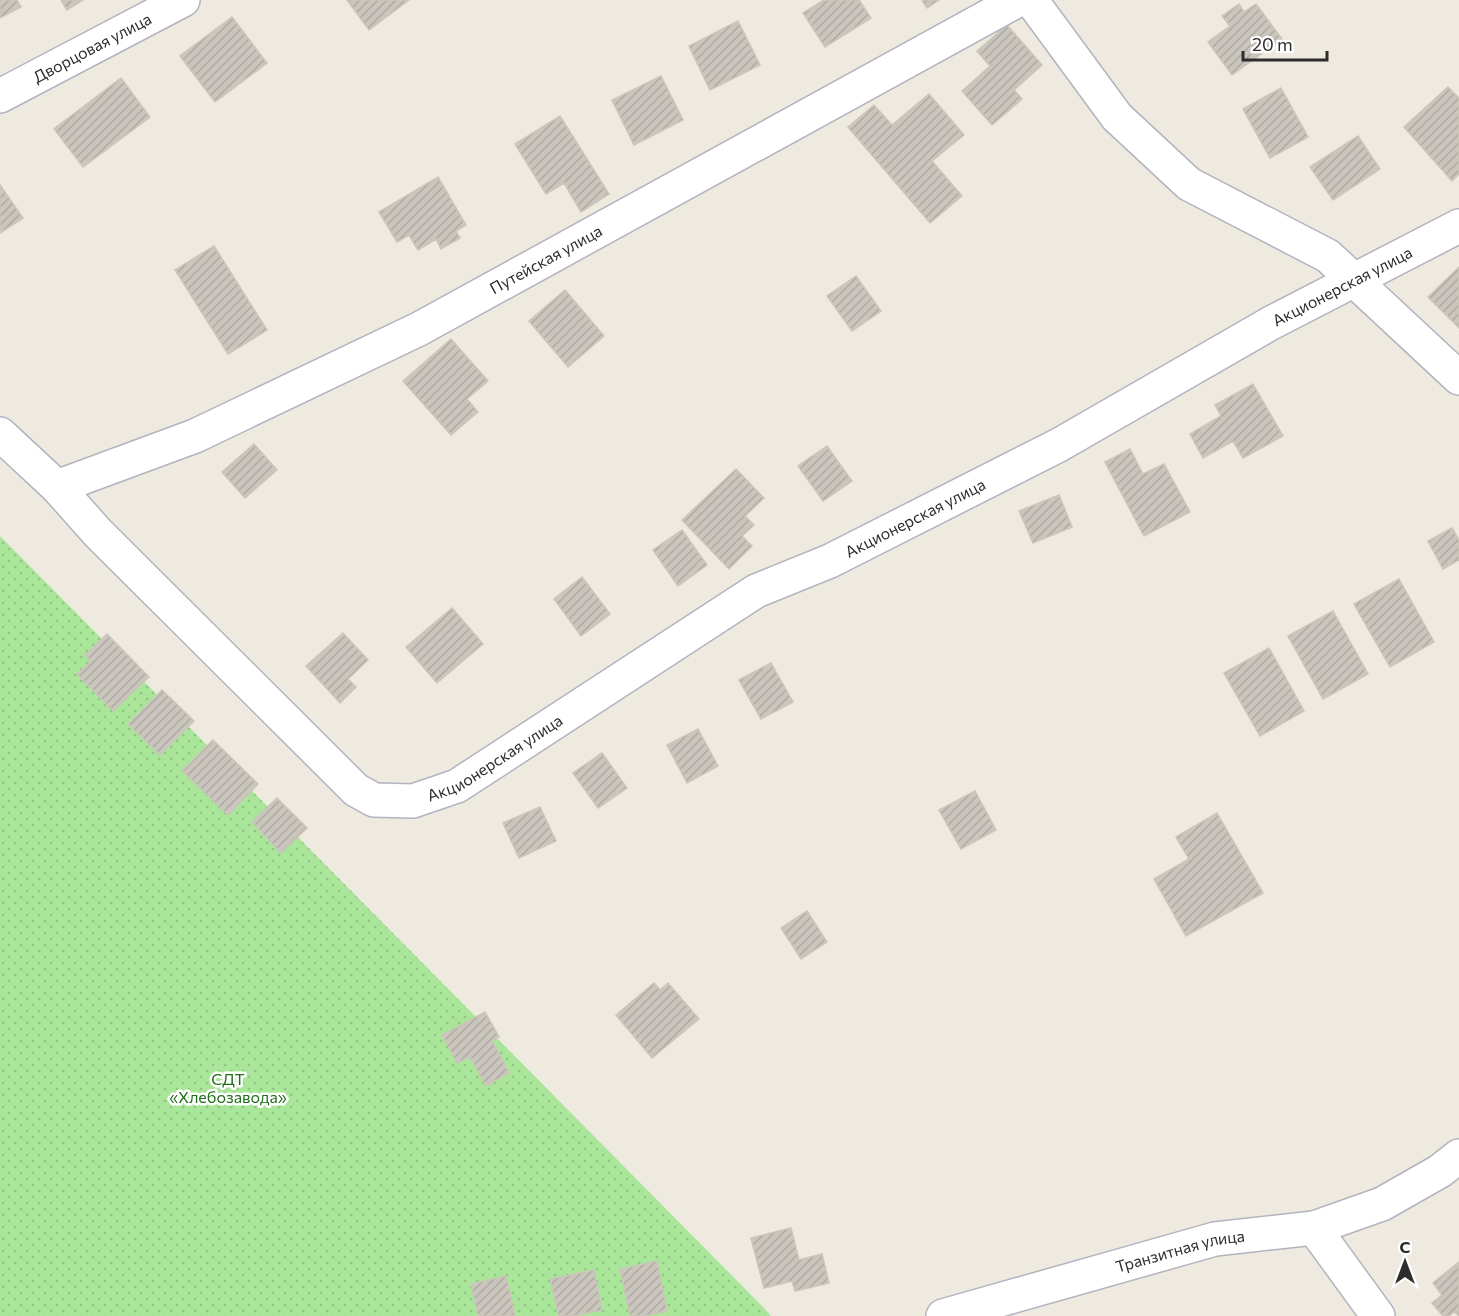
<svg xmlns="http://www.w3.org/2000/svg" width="1459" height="1316" viewBox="0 0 1459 1316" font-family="Commissioner,sans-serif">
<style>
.garden{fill:url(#garden-dots)}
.building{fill:url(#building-hatch);stroke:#cac6b8;stroke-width:1.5}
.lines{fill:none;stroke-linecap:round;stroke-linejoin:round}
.minor-casing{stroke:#b3b3c0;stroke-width:36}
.minor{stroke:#fff;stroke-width:33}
.labels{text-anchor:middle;stroke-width:5;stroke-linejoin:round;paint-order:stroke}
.street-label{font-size:16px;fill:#2d2d2d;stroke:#fff}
.park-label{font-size:16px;fill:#1f6d19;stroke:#fff}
</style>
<defs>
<pattern id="garden-dots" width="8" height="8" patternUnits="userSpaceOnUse" patternTransform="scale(1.5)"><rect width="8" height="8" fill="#aae69a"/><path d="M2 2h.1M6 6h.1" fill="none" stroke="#93c685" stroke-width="1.8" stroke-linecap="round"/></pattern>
<pattern id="building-hatch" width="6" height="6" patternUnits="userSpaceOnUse" patternTransform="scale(1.5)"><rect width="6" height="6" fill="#cac6be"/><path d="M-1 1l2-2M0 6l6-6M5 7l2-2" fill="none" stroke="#aeaaa4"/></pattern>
</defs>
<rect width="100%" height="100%" fill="#eeeadf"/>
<!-- garden -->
<path class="garden" d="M 0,536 L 763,1307 L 771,1316 L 0,1316 Z"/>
<!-- building -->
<path class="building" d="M 0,0 L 17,0 L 21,7 L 0,18 Z
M 61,0 L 83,0 L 67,10 Z
M 347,0 L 409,0 L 369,30 Z
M 824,0 L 859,0 L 871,18 L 825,47 L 803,13 Z
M 922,0 L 939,0 L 927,8 Z
M 1239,4 L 1244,12 L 1256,4 L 1282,39 L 1232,75 L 1208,42 L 1230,26 L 1222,16 Z
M 232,17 L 267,63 L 215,102 L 180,56 Z
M 738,21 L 760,65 L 710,90 L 689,46 Z
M 1007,25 L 1042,65 L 1014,90 L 1022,99 L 992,125 L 962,91 L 990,66 L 977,51 Z
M 661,76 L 683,120 L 634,145 L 612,100 Z
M 121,78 L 150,117 L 83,167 L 54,129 Z
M 1448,87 L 1459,98 L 1459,174 L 1452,181 L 1404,127 Z
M 1281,88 L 1308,137 L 1270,158 L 1243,109 Z
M 929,94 L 964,135 L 932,161 L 962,196 L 930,223 L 848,127 L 874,105 L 892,125 Z
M 560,116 L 609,194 L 581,212 L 564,183 L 546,194 L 515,144 Z
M 1358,136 L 1380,169 L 1333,200 L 1310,167 Z
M 438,177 L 466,225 L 456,231 L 460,238 L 441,249 L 436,239 L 418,250 L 409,235 L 397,242 L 379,212 Z
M 0,185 L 23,218 L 0,233 Z
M 214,246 L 267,330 L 228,354 L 175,270 Z
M 1459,267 L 1459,328 L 1428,297 Z
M 856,276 L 881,311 L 852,331 L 827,296 Z
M 565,290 L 604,336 L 568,367 L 529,321 Z
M 451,339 L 488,381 L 467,399 L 478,412 L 451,435 L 403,381 Z
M 1253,384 L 1283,436 L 1243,458 L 1233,441 L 1203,458 L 1190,434 L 1221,416 L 1215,405 Z
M 254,444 L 277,470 L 245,498 L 222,472 Z
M 827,446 L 852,481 L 823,501 L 798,466 Z
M 1130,449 L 1143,474 L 1164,464 L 1190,512 L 1144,536 L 1105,462 Z
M 736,469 L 764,498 L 745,516 L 754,525 L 742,536 L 752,546 L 729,569 L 682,520 Z
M 1059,495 L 1072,527 L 1033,543 L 1019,511 Z
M 1452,528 L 1459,540 L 1459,560 L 1443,569 L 1428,541 Z
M 682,530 L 707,565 L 678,586 L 653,550 Z
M 582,577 L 610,614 L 581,636 L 554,599 Z
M 1399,579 L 1434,642 L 1390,667 L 1354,604 Z
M 452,608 L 483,644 L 437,683 L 406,647 Z
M 1333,611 L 1368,674 L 1323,699 L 1288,636 Z
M 343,633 L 368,660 L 348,679 L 356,687 L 340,703 L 306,666 Z
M 107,634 L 149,677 L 113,711 L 77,674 L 91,661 L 85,655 Z
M 1269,648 L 1304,711 L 1260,736 L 1224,673 Z
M 771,663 L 793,702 L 761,719 L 739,680 Z
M 162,690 L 194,721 L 160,755 L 128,724 Z
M 698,729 L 718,766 L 687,783 L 667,745 Z
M 213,740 L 258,784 L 228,815 L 182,771 Z
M 602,753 L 627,788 L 598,808 L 573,773 Z
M 975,791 L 996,830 L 961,849 L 939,810 Z
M 277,798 L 307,828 L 281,853 L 252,822 Z
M 540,807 L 556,841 L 519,858 L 503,823 Z
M 1217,813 L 1263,893 L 1186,936 L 1154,879 L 1189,859 L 1176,837 Z
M 807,911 L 827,942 L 801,959 L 781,928 Z
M 654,983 L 660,990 L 668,983 L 699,1019 L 652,1058 L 616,1015 Z
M 485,1012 L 499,1037 L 492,1040 L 509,1073 L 486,1086 L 470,1057 L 457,1063 L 442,1035 Z
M 791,1228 L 799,1260 L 822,1254 L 829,1283 L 795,1291 L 792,1281 L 764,1288 L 751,1238 Z
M 657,1261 L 667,1311 L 644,1316 L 630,1316 L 620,1269 Z
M 1459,1262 L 1459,1316 L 1454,1312 L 1449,1316 L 1443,1316 L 1432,1303 L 1442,1295 L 1433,1283 Z
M 594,1270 L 602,1310 L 574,1316 L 559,1316 L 550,1279 Z
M 506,1276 L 515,1316 L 478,1316 L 471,1284 Z"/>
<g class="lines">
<defs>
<g id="minor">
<path d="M 1031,0 L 1117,117 L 1189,184 L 1328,256 L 1459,378"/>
<path id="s1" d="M 0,96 L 183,0"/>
<path id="s2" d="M 0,434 L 57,487 L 98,533 L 356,790 L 374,800 L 413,801 L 457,786 L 756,591 L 830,561 L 1059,445 L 1271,323 L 1459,226"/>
<path id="s3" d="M 57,487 L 195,436 L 419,329 L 1018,0"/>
<path d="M 1314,1228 L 1382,1204 L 1440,1171 L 1459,1156"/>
<path id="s4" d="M 943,1316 L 1215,1239 L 1314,1228 L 1378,1316"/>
</g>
</defs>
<!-- minor casing -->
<use href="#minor" class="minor-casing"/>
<!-- minor -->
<use href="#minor" class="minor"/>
</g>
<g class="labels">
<!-- street labels -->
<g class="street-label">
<text dy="6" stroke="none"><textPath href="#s1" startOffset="104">Дворцовая улица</textPath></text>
<text dy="6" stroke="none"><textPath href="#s3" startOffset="540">Путейская улица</textPath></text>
<text dy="6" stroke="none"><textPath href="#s2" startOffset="1628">Акционерская улица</textPath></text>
<text dy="6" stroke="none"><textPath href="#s2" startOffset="1142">Акционерская улица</textPath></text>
<text dy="6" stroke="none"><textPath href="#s2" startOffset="656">Акционерская улица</textPath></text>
<text dy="6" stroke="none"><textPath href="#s4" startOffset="246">Транзитная улица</textPath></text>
</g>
<!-- park labels -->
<g class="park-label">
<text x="228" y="1085">СДТ<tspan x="228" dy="18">«Хлебозавода»</tspan></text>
</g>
</g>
<!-- north arrow -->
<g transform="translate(1405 1262)" stroke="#ffffff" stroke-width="4.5" paint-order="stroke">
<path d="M0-4.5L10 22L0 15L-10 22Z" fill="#2d2d2d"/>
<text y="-9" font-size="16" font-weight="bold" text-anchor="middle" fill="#2d2d2d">С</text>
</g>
<!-- scale -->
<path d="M1243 51v9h84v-9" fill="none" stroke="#2d2d2d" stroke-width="3"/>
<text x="1252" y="51" font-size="18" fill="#2d2d2d" stroke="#ffffff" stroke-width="4.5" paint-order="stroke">20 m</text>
</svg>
